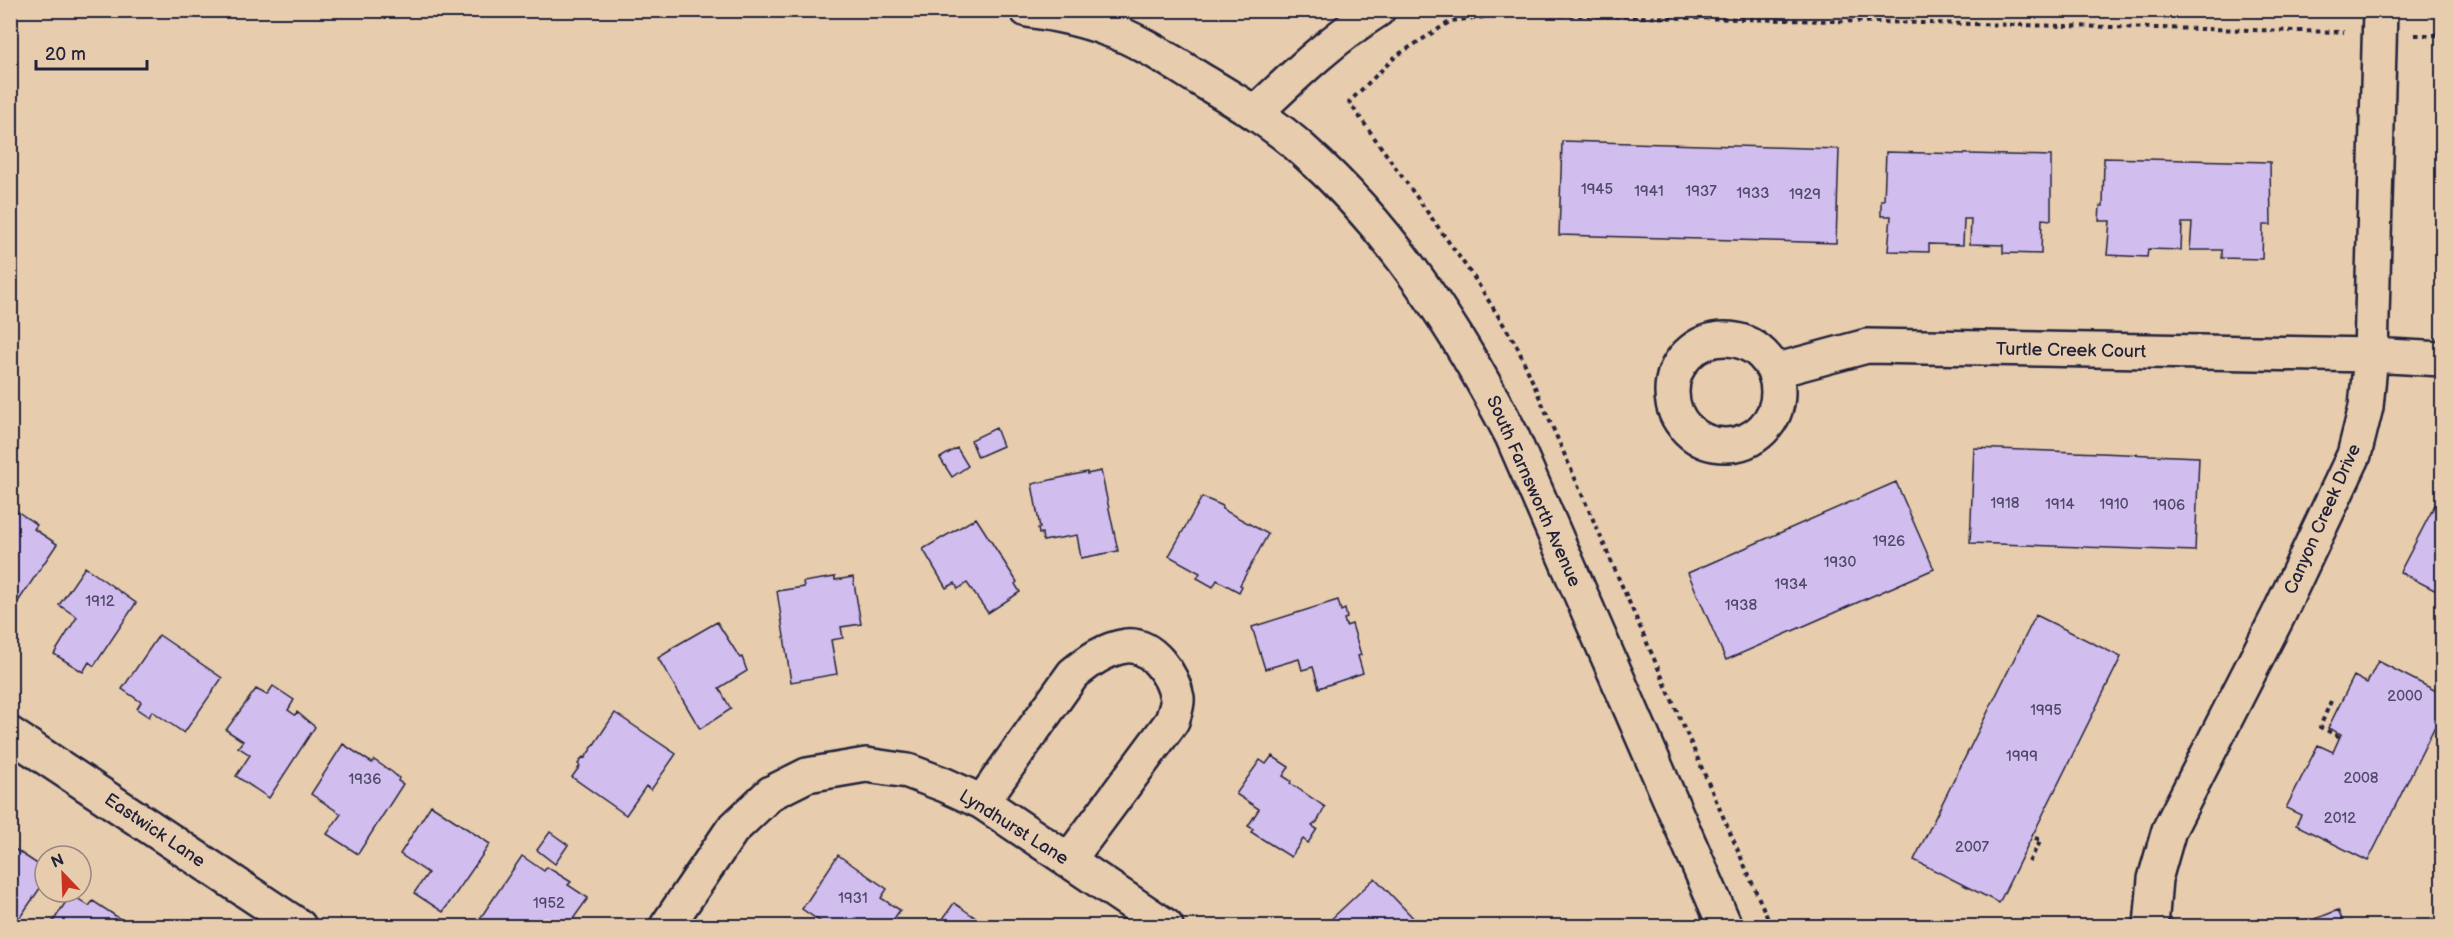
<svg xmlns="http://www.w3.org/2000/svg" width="2453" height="937" viewBox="0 0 2453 937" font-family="'Balsamiq Sans',sans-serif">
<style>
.building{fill:#d1bdee;stroke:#22223b;stroke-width:1.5}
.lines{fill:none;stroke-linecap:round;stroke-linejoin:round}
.street-casing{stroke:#22223b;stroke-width:38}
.secondary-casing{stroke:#22223b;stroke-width:38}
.path{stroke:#22223b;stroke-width:4;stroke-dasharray:4.5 4.5;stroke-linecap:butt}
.street{stroke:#e7ccae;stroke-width:33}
.secondary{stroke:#e7ccae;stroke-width:33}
.labels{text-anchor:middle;stroke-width:4.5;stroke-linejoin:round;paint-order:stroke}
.number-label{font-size:15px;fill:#4e4968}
.street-label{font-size:18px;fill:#22223b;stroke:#e7ccae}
</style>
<rect width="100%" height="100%" fill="#e7ccae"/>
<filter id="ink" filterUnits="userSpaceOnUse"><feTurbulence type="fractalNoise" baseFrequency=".0167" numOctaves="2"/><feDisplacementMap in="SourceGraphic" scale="12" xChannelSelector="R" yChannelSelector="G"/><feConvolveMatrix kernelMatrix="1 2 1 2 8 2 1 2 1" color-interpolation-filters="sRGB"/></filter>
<g filter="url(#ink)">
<!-- building -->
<path class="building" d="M 1562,141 L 1839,149 L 1836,243 L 1559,235 Z
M 1886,152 L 2051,156 L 2051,220 L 2042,219 L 2041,254 L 2003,253 L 2003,245 L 1970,244 L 1971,219 L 1964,219 L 1963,245 L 1929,244 L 1929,252 L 1888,251 L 1891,216 L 1881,216 L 1881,200 L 1884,200 Z
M 2104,158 L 2270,162 L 2271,225 L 2263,225 L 2262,259 L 2222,258 L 2222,250 L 2190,250 L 2192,223 L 2182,223 L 2181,250 L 2148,249 L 2147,257 L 2107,255 L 2110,221 L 2099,221 L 2100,206 L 2103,206 Z
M 996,428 L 1003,446 L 978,457 L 971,440 Z
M 957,448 L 968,466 L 952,477 L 940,458 Z
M 1974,448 L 2199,457 L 2195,551 L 1970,543 Z
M 1101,471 L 1118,551 L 1081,558 L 1077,535 L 1043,541 L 1042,533 L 1039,534 L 1038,528 L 1040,528 L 1032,484 L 1087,472 L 1087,474 Z
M 1896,482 L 1934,569 L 1726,660 L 1688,573 Z
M 1202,497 L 1223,506 L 1222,509 L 1268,534 L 1240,585 L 1242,586 L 1239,592 L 1217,580 L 1213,587 L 1197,578 L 1200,573 L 1169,556 Z
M 2437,501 L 2442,503 L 2442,594 L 2400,572 Z
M 11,507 L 37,525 L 34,529 L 57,544 L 11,612 Z
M 976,518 L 1017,582 L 1015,584 L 1020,592 L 988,613 L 967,583 L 958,589 L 955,583 L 946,588 L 923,549 Z
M 85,567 L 136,603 L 94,666 L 89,662 L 83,672 L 54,654 L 77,617 L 59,605 Z
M 835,577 L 835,580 L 853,577 L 861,624 L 841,627 L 843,638 L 831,640 L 837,674 L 791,682 L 777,591 L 804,587 L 803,582 Z
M 1338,600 L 1341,611 L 1345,609 L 1347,618 L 1344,619 L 1346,626 L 1352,624 L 1361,655 L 1358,656 L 1363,673 L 1319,688 L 1313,667 L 1302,670 L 1299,659 L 1265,669 L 1252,627 Z
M 2036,615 L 2121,657 L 1999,903 L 1914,860 Z
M 717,622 L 740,658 L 742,657 L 747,671 L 719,688 L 731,709 L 700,729 L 658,658 L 671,650 L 670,649 Z
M 159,635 L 222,678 L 184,733 L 152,711 L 149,717 L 137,709 L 141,702 L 122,689 Z
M 2378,661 L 2442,694 L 2442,712 L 2368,861 L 2296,825 L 2301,815 L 2286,808 L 2318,745 L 2333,752 L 2341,734 L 2328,728 L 2354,676 L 2367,683 Z
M 273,686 L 294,700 L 288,710 L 295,715 L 297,712 L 315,727 L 269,798 L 236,776 L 250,755 L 238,747 L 243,741 L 226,730 L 256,689 L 267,695 Z
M 615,713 L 676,754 L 651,790 L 646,786 L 626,815 L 572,777 L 580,766 L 578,764 L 583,757 L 585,758 Z
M 343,744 L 372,763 L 374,760 L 392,772 L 399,778 L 398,781 L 403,784 L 358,854 L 327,834 L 341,814 L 311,794 Z
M 1272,756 L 1289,767 L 1283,776 L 1291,781 L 1290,783 L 1325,807 L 1317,822 L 1312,826 L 1317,829 L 1308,843 L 1303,839 L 1291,857 L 1251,832 L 1253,829 L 1248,826 L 1259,809 L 1236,794 L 1260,760 L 1266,764 Z
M 431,805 L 490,844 L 443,912 L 414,893 L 428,873 L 400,854 Z
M 550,832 L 568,845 L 555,864 L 537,850 Z
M 10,846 L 45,869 L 45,881 L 14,926 L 10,926 Z
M 838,855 L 887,889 L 881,898 L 900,910 L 889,926 L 827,926 L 802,909 Z
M 522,856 L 544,871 L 547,867 L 571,882 L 568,885 L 588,898 L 568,926 L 475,926 Z
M 1375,878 L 1421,926 L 1322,926 L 1326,924 Z
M 71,894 L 89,906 L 93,901 L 131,926 L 50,926 Z
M 954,903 L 985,924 L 983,926 L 938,926 Z
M 2338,910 L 2345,926 L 2298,926 Z"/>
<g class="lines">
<defs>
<path id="street" d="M 1027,10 C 1055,14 1081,19 1107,29 C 1138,39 1175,64 1203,81 C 1238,102 1274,123 1304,151 C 1393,230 1458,331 1512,436 L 1725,926
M1672 392a53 53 0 1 1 106 0a53 53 0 1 1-106 0Z
M 1774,371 L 1867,346 L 2371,355 L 2442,359
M 10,734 L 299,926
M 982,802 L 1073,674 C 1089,661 1105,649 1126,646 C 1152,643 1173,676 1177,698 C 1178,705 1174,714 1172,721 L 1068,861
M 667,926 L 732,830 L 771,793 L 807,775 L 866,765 L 908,771 L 945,785 L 982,802 L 1166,926
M 2151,926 L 2155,879 L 2169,830 L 2278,616 L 2354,455 L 2366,407 L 2371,355 L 2380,10"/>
<path id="secondary" d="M 1255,113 C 1294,76 1332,39 1378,10"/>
</defs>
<!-- street casing -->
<use href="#street" class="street-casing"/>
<!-- secondary casing -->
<use href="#secondary" class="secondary-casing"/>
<!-- path -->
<path class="path" d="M 2415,35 L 2442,35
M 2331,701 L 2320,727 L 2340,737
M 2029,862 L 2041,840 L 2032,837
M 1771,926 L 1517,346 L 1475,279 L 1349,102 L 1396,56 L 1451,21 L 1507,14 L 2344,32"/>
<!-- street -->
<use href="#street" class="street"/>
<!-- secondary -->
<use href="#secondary" class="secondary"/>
</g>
</g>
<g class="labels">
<!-- number labels -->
<g class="number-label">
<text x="1597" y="194">1945</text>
<text x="1649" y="196">1941</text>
<text x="1701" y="196">1937</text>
<text x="1753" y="198">1933</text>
<text x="1805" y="199">1929</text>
<text x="2005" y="508">1918</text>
<text x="2060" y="509">1914</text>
<text x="2114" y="509">1910</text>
<text x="2169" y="510">1906</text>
<text x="1889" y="546">1926</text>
<text x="1840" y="567">1930</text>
<text x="1791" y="589">1934</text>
<text x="100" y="606">1912</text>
<text x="1741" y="610">1938</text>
<text x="2405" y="701">2000</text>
<text x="2046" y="715">1995</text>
<text x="2022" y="761">1999</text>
<text x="2361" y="783">2008</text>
<text x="365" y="784">1936</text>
<text x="2340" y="823">2012</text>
<text x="1972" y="852">2007</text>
<text x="853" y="903">1931</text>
<text x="549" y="908">1952</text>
</g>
<!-- street labels -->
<g class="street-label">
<text transform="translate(2071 350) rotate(1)" y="6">Turtle Creek Court</text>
<text transform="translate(1534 491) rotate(66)" y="6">South Farnsworth Avenue</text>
<text transform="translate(2322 519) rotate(-66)" y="6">Canyon Creek Drive</text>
<text transform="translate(1014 827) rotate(32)" y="6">Lyndhurst Lane</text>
<text transform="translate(155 830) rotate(34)" y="6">Eastwick Lane</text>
</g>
</g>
<!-- margin -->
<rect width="2453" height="937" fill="none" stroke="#e7ccae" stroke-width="36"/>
<rect x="18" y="18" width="2417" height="901" fill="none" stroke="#22223b" stroke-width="2" filter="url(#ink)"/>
<!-- north arrow -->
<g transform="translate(63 874) rotate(337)"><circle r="28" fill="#e7ccae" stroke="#988880" stroke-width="1.5"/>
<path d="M0-4.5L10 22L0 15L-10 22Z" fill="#c8321e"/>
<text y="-9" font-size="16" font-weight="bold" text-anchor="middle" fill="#22223b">N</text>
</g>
<!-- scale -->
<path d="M36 60v9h111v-9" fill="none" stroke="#22223b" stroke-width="3"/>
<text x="45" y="60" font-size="18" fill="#22223b" stroke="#e7ccae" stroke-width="4.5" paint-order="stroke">20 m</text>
</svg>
